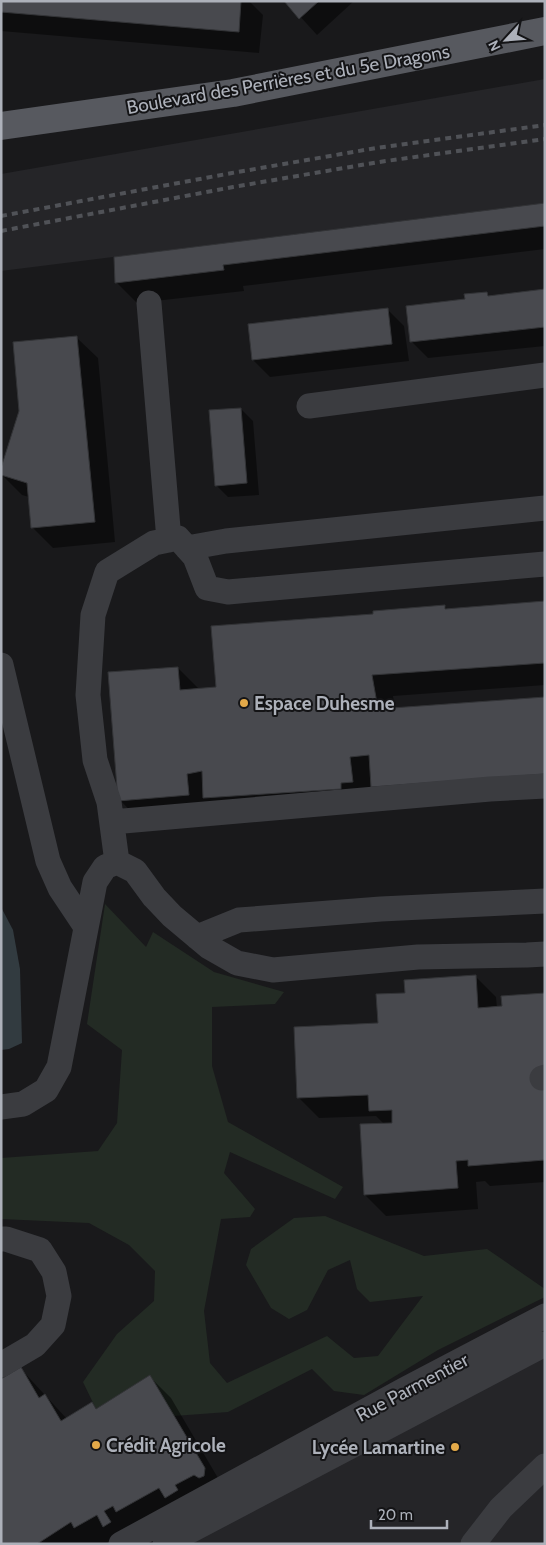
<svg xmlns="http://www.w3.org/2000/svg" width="546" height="1545" viewBox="0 0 546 1545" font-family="Cabin,sans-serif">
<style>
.built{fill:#252528}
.green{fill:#232b24}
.water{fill:#323b40}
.shadow{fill:#0007}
.building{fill:#48494e;stroke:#333437}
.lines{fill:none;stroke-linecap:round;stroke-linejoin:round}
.minor{stroke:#3b3c40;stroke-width:25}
.major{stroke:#57595f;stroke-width:28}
.rail{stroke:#505257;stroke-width:4;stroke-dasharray:6 5;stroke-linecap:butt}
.poi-dot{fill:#e3a949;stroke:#141416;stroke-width:2}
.labels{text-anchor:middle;stroke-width:4;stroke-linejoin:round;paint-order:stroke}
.street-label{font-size:19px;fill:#adb1ba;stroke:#141416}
.poi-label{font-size:19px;font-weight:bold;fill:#adb1ba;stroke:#141416;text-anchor:start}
</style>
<rect width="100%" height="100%" fill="#19191b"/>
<!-- built -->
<path class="built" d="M 545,79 L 545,203 L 1,271 L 1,174 Z
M 545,1351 L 545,1544 L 187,1544 Z"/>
<!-- green -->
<path class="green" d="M 105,904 L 146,947 L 153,932 L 214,972 L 284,992 L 275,1004 L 212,1007 L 212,1066 L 228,1122 L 343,1187 L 335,1199 L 230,1152 L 224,1173 L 255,1209 L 250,1217 L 221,1219 L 204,1311 L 210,1363 L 227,1383 L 327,1336 L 354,1358 L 378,1356 L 423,1296 L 370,1302 L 357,1289 L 350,1260 L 328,1270 L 307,1310 L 289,1319 L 271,1308 L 246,1265 L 251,1249 L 294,1218 L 325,1216 L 424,1256 L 487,1249 L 545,1289 L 545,1297 L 438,1350 L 364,1395 L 334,1391 L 312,1369 L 228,1412 L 174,1416 L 150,1375 L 96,1409 L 83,1382 L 117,1334 L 154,1301 L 155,1271 L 129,1245 L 89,1223 L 1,1219 L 1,1158 L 98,1151 L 117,1123 L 122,1050 L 87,1024 Z"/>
<!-- water -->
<path class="water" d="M 1,907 L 13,930 L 20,969 L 22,1043 L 9,1049 L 1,1050 Z"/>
<!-- shadow -->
<path class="shadow" d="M 1,1 L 249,1 L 263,15 L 259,53 L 1,31 Z
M 286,1 L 354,1 L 317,35 Z
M 545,205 L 545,249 L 243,286 L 244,291 L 137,303 L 116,282 Z
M 545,290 L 545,346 L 428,358 L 411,341 L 487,293 L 490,297 Z
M 387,309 L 404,326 L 409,361 L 270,377 L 253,360 Z
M 77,338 L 98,358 L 115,542 L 53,548 L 32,527 L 29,497 L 22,495 L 1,474 Z
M 241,409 L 253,421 L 259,495 L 228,497 L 216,485 Z
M 545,602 L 545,685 L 393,696 L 395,709 L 373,802 L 225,818 L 208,801 L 209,816 L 140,821 L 120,800 L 178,668 L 199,689 L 217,688 L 375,615 L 445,606 L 448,610 Z
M 475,976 L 496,997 L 497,1008 L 545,994 L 545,1182 L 490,1186 L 485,1181 L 476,1182 L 478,1209 L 386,1216 L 365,1195 L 384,1124 L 376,1116 L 319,1118 L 298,1097 L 379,1024 L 407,994 Z
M 21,1369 L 67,1419 L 92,1404 L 97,1409 L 150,1377 L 171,1398 L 225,1490 L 104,1544 L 1,1544 Z"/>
<!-- building -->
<path class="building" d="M 1,1 L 241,1 L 239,32 L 1,12 Z
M 284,1 L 319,1 L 299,19 Z
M 545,203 L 545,226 L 223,265 L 224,270 L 115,283 L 114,257 Z
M 545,289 L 545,327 L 410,342 L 406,306 L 465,299 L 464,294 L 487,292 L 488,296 Z
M 388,308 L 392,344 L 252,360 L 248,324 Z
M 77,336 L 95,522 L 31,528 L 27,483 L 1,475 L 1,468 L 19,411 L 13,342 Z
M 241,408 L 247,483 L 215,486 L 209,410 Z
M 545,601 L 545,663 L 372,675 L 378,709 L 545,697 L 545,774 L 371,787 L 369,755 L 350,757 L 353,782 L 341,783 L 341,789 L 203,798 L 202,771 L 187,774 L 189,795 L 118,801 L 108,672 L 178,667 L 180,690 L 216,687 L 211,626 L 373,614 L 373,611 L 445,605 L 445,609 Z
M 476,975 L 478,1008 L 502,1006 L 501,996 L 545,993 L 545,1160 L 468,1166 L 468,1160 L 456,1161 L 458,1188 L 364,1195 L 360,1124 L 392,1123 L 392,1110 L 369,1111 L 368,1095 L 297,1098 L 294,1027 L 378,1023 L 376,994 L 405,993 L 404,980 Z
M 21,1367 L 39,1398 L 45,1394 L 61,1421 L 92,1402 L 96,1409 L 150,1375 L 205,1468 L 204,1476 L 199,1478 L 194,1475 L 175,1485 L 178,1490 L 165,1498 L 159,1488 L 116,1512 L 113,1506 L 104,1511 L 111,1522 L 103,1527 L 97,1515 L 74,1528 L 71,1522 L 37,1544 L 1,1544 L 1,1379 Z"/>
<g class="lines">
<!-- minor -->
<path class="minor" d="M 149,303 L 169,540
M 309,406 L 545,375
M 187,548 L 226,541 L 545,508
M 1,665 L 48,861 L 60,888 L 86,927
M 112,822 L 490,789 L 545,786
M 117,862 L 109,802 L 95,760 L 88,695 L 93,615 L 107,572 L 154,543 L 178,538 L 195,557 L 207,588 L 228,592 L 545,564
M 197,937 L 239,920 L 381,909 L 545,901
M 542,1078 L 545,1077
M 1,1107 L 23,1104 L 46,1090 L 59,1067 L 95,882 L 105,867 L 117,862 L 135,871 L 154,897 L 172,916 L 209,947 L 237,963 L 273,970 L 418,957 L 527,955 L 545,954
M 1,1239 L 6,1239 L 40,1250 L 54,1272 L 59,1296 L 53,1325 L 35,1345 L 1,1365
M 121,1544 L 404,1390 L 545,1316
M 165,1544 L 545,1344
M 473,1544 L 501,1508 L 545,1466"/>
<!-- major -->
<path class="major" d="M 1,126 L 233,93 L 545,31"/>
<!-- rail -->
<path class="rail" d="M 1,216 L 232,173 L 376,148 L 545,125
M 1,231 L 233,187 L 379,162 L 545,139"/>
</g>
<!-- markers -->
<g class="poi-dot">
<circle cx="244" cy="703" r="5"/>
<circle cx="96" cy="1445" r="5"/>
<circle cx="455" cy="1447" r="5"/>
</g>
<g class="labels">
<!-- street labels -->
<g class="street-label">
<text transform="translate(288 79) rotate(-10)" y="7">Boulevard des Perrières et du 5e Dragons</text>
<text transform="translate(412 1387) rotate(-28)" y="7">Rue Parmentier</text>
</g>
<!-- poi labels -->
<g class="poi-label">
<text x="254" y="710">Espace Duhesme</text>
<text x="106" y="1452">Crédit Agricole</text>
<text x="445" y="1454" text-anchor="end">Lycée Lamartine</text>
</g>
</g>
<!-- border -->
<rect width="546" height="1545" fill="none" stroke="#adb1ba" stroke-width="5"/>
<!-- north arrow -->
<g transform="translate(506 40) rotate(244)" stroke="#141416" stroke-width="4" paint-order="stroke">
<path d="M0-4L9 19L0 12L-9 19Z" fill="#adb1ba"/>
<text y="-8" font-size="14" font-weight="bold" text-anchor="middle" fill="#adb1ba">N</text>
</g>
<!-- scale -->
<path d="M371 1520v8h76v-8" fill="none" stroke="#adb1ba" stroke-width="2.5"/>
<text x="378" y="1520" font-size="15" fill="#adb1ba" stroke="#141416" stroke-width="4" paint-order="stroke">20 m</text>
</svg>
